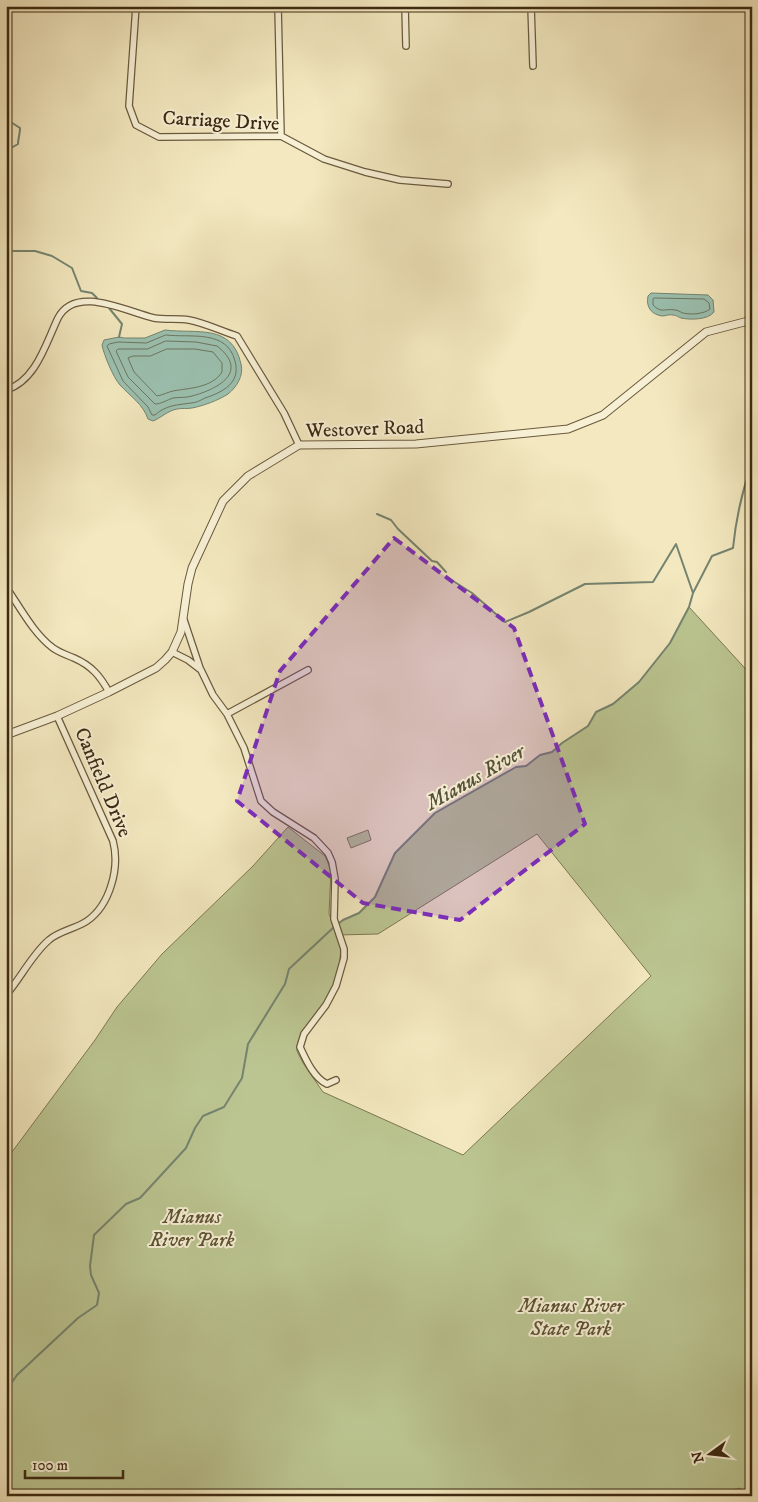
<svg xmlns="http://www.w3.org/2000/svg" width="758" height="1502" viewBox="0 0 758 1502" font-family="'IM FELL DW Pica',serif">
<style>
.green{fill:#bbc591;stroke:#7c7852;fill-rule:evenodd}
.water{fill:#9bc0af;stroke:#758470}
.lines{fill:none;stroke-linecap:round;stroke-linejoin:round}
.shore{stroke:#6c7560;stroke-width:1}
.stream{stroke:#758470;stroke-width:2}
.minor-casing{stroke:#6a5a3d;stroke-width:8}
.tertiary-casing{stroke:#6a5a3d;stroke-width:9}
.minor{stroke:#f7f0d5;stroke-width:5.5}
.tertiary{stroke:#f7f0d5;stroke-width:7}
.marked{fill:#7b2cbf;fill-opacity:0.2;stroke:#7b2cbf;stroke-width:4;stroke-dasharray:10 6;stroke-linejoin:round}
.labels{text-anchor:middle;stroke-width:4;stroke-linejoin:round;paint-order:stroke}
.street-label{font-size:20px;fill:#3d2a12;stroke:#f7f0d5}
.park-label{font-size:20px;font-style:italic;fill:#5c5132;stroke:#f7f0d5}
.water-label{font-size:21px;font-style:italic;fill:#545039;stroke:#f7f0d5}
</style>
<rect width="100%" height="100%" fill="#f3e8bf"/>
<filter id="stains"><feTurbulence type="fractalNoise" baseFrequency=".004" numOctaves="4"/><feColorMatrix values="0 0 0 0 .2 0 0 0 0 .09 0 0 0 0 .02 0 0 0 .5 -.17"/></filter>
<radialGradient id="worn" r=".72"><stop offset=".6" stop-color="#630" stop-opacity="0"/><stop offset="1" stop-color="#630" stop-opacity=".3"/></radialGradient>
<!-- green -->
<path class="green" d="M 689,607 L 752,676 L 752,1383 L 749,1442 L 752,1442 L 752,1488 L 743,1491 L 739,1488 L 723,1496 L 6,1496 L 6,1160 L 95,1040 L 117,1007 L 162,954 L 253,866 L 288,827 L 325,856 L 331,870 L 329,914 L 334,926 L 343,920 L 359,913 L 375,897 L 395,853 L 435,813 L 516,767 L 526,766 L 540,755 L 552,752 L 562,743 L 588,726 L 596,712 L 613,704 L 639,682 L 670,643 ZM 537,834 L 651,976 L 463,1155 L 323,1092 L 303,1063 L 297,1051 L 297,1047 L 304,1031 L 320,1011 L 338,976 L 341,949 L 338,935 L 378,934 Z
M 368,830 L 371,840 L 351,848 L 347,838 Z"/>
<!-- water -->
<path class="water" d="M 651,293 L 708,295 L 713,300 L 714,312 C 708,320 690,320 681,318 C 676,316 678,316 673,315 C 669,314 666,316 662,316 C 650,314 646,306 648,296 Z
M 165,330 C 196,334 232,323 241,364 C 244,375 237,387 228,394 C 219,400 203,406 192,408 C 187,409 182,408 177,409 C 167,411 161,418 153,421 L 148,419 C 143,404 130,396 120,385 C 113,377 104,355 102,345 L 104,340 L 119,337 L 124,338 L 145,338 Z"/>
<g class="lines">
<!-- shore -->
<path class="shore" d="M 655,298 L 704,299 L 709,303 L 710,309 C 704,314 691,315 683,313 C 680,312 678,310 675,310 C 664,308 662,314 653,305 L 653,299 Z
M 166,335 C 190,338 227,329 235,361 C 241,383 223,392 205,398 C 201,400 196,403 191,403 C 177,405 166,405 155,415 L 152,415 L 148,407 L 123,381 L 107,346 L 109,344 L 118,342 L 146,343 Z
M 166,341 L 196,342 L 217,346 C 250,372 218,389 192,396 C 186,398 179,397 173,398 C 167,400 161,404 155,404 L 128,377 L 116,351 L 118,349 L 147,349 Z
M 167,349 L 195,349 L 213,352 L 222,363 L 222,372 C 212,388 189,388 173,391 C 168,392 163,395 157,396 L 134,372 L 128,358 L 133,356 L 150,356 Z"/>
<!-- stream -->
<path class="stream" d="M 6,119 L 20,128 C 20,134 18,139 18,144 L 6,151
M 6,251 L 35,251 L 52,256 L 72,268 L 81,291 L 92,293 L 97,298
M 109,308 L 122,324 L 119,337
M 377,514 L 391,520 L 398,529 L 432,561 L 437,562 L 446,572
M 453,581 L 472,593 L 505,622 L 529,612 L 585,584 L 653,582 L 676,544 L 693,593
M 6,1391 L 17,1375 L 78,1318 L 97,1305 L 99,1293 L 91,1275 L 90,1266 L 94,1235 L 126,1204 L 140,1198 L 186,1148 L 195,1128 L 203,1116 L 224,1107 L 242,1078 L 248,1044 L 285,984 L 289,969 L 334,927 L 343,920 L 359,913 L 375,897 L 395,853 L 435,813 L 516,767 L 526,766 L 540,755 L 552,752 L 562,743 L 588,726 L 596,712 L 613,704 L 639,682 L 670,643 L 689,607 L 693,593 L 712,556 L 733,548 C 736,518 742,491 752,463"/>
<defs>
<path id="minor" d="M 136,6 L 129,106 L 136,125 L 159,137 L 281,136 L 324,159 L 365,172 L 400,180 L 448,184
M 278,6 L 281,136
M 405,6 L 406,46
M 531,6 L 533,66
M 6,390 C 36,381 46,343 58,318 C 76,284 127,312 154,318 C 166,320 178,318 189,320 C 205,323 221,331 237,336 L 284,413 L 299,445
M 6,587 C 20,607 33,633 53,648 C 60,653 67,655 74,658 C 92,666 100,676 109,692
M 184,620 L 200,668
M 172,652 L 188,660 L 201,670 L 213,695 L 227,714 L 244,748 L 261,801 L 273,812 L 314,838 L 328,853 L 332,862 L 335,879 L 334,919 L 344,949 L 344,958 L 336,986 L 326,1005 L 304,1034 L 300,1047 C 306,1060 314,1078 327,1084 L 336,1080
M 227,714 L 308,670
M 6,995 C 20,979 33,953 49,940 C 59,931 75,929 87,921 C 110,905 120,868 113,841 L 57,716"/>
<path id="tertiary" d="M 6,735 L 57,716 L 109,692 L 156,668 L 165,660 L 172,652 L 181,632 L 188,584 L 192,568 L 223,501 L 248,476 L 299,445 L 416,444 L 568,429 L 603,415 L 706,332 L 752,320"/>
</defs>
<!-- minor casing -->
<use href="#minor" class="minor-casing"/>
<!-- tertiary casing -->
<use href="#tertiary" class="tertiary-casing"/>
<!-- minor -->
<use href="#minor" class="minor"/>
<!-- tertiary -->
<use href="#tertiary" class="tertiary"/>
</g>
<!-- marked area -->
<path class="marked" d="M 394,538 L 514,628 L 585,824 L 460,920 L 363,903 L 237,801 L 280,671 Z"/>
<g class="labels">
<!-- street labels -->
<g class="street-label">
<text transform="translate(221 120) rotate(3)" y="7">Carriage Drive</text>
<text transform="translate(365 428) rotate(-2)" y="7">Westover Road</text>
<text transform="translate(104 782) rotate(67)" y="7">Canfield Drive</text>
</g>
<!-- park labels -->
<g class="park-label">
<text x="192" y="1223">Mianus<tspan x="192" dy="23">River Park</tspan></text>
<text x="571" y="1312">Mianus River<tspan x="571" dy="23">State Park</tspan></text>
</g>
<!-- water labels -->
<g class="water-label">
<text transform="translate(475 777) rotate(-30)" y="7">Mianus River</text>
</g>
</g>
<!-- margin -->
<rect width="758" height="1502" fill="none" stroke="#f3e8bf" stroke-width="25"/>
<rect x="8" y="8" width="743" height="1487" fill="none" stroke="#3d2a12" stroke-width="2.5"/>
<rect x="12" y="12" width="733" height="1477" fill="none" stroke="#3d2a12"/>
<!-- north arrow -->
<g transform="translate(710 1454) rotate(255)" stroke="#f7f0d5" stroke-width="4" paint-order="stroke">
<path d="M0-4L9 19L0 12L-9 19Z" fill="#3d2a12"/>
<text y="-8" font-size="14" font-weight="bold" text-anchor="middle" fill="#3d2a12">N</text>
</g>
<!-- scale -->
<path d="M25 1470v8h98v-8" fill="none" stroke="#3d2a12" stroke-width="2.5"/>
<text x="32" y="1470" font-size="15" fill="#3d2a12" stroke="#f7f0d5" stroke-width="4" paint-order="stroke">100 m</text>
<rect width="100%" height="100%" filter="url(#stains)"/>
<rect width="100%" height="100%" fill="url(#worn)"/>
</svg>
